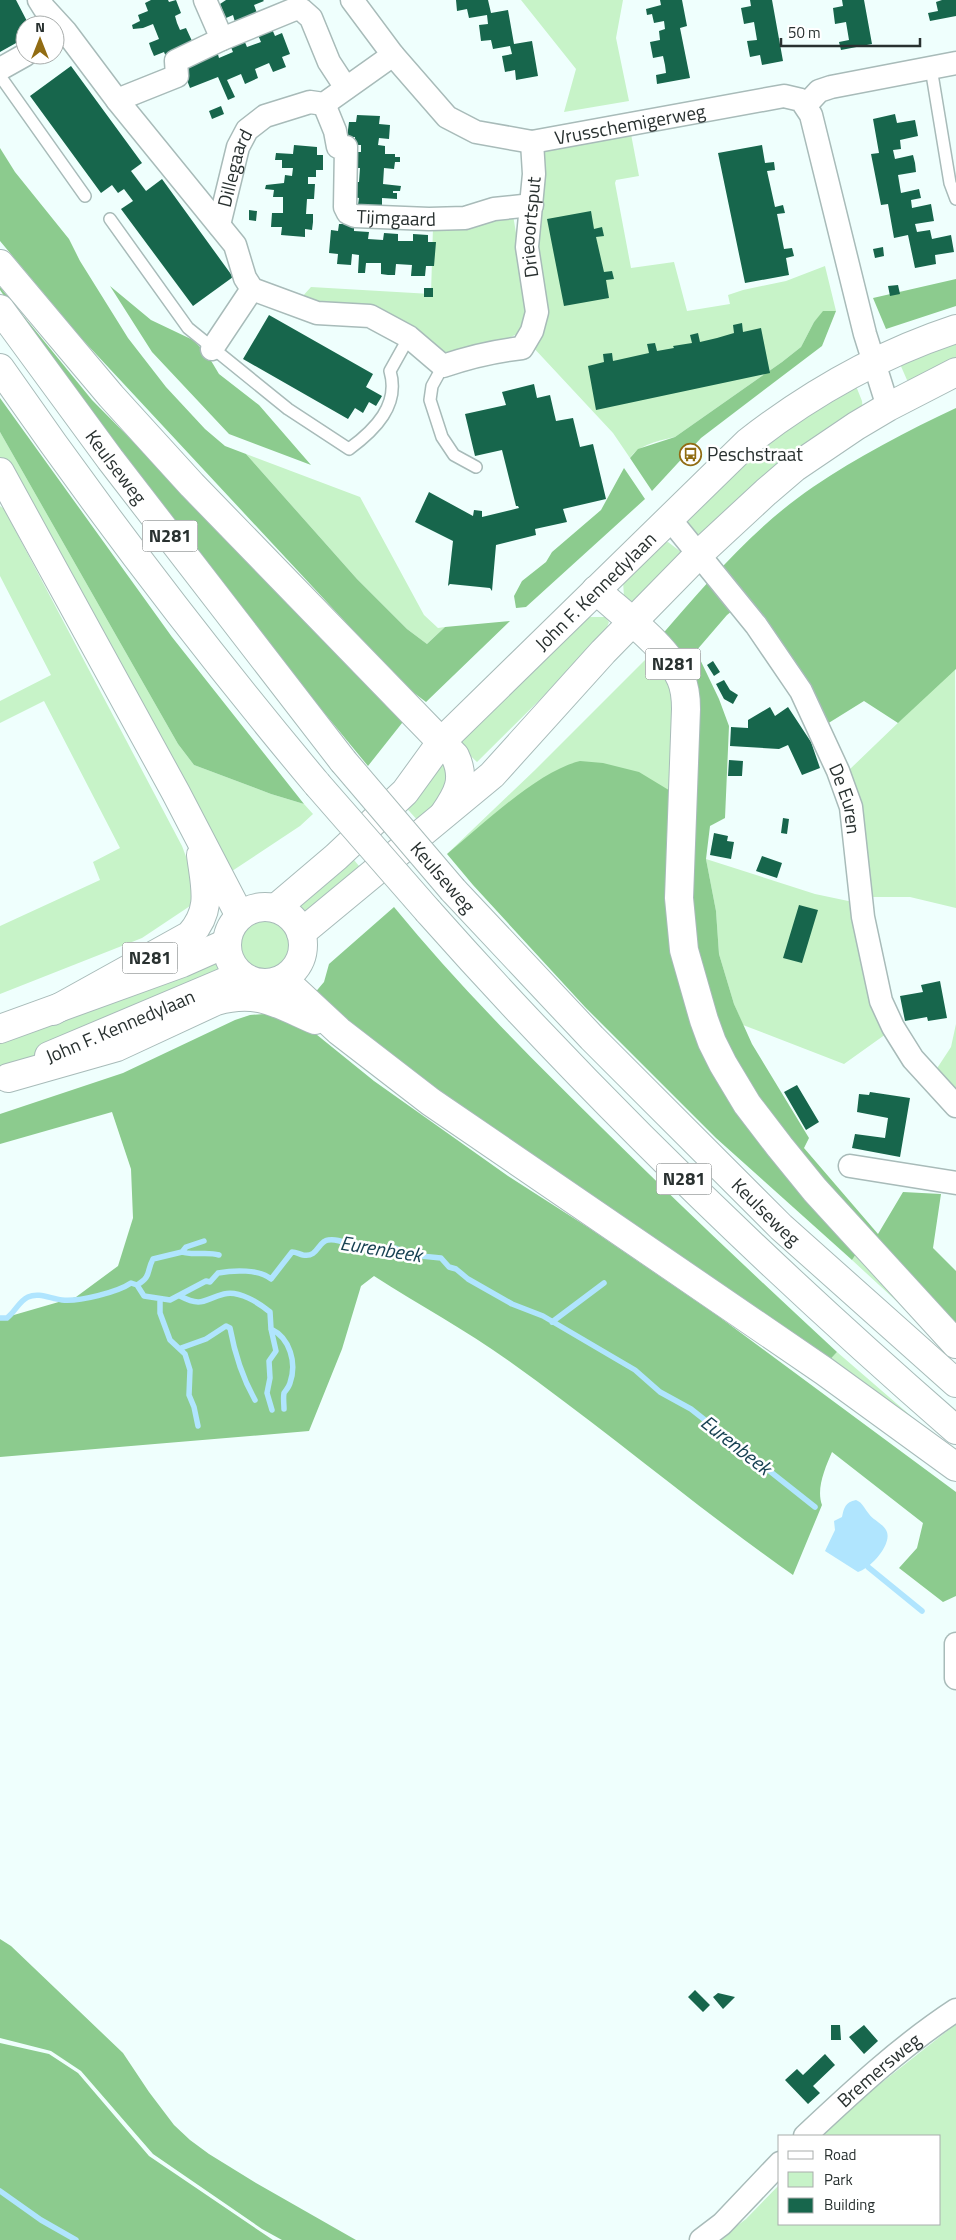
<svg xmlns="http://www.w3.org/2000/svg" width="956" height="2240" viewBox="0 0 956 2240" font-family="'Titillium Web',sans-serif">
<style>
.green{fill:#c7f3c8}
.forest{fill:#8ccb8e}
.water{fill:#b0e5fe}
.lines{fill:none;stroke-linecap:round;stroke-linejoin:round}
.stream{stroke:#b0e5fe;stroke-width:5.5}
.building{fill:#17664c}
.lane-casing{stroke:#a8bbb9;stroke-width:14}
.street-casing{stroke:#a8bbb9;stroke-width:25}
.secondary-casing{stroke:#a8bbb9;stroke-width:30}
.highway-casing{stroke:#a8bbb9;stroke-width:30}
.lane{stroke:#fff;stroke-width:11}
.street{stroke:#fff;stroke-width:22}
.secondary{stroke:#fff;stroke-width:28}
.highway{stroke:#fff;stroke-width:28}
.highway-bridge-casing{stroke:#a8bbb9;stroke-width:30;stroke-linecap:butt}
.highway-bridge{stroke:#fff;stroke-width:28}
.labels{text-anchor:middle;stroke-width:5;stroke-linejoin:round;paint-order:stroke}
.shield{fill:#fff;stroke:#696f6e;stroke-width:1}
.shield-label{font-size:18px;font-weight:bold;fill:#293130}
.street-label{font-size:19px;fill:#293130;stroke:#fff}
.poi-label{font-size:19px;fill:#293130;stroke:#fff;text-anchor:start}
.water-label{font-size:20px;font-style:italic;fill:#184253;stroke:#fff}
</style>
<rect width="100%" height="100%" fill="#effffd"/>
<!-- green -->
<path class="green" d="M 521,0 L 623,0 L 616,38 L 629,101 L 564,112 L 576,69 Z
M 630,129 L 639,176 L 616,180 L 615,183 L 631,268 L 674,262 L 687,311 L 730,304 L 728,295 L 743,290 L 786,281 L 825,266 L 836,311 L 823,312 L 814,322 L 801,347 L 782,362 L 675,437 C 661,440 638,445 630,458 L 613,433 L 531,345 L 528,213 L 538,147 Z
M 513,215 L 527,299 L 525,323 L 517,334 L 505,340 L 439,354 L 331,306 L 301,298 L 311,287 L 431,294 L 433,227 Z
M 956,338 L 956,360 L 915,380 L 907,380 L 900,364 Z
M 856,386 L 862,401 L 863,415 L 705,533 L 695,536 L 684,525 C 697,511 709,496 723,482 C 760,443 808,411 856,386 Z
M 0,432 L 178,744 L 194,765 L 271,794 L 304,804 L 313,814 L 300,826 L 226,875 L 0,461 Z
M 246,454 L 360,497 L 424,615 L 438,628 L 445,627 L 427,644 L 407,629 L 357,579 Z
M 0,506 L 4,509 L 182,846 L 197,886 L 196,902 L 142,938 L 0,994 L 0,926 L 100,880 L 93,862 L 120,848 L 44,701 L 0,723 L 0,701 L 51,675 L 0,576 Z
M 668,542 L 681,552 L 679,558 L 639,601 L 630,602 L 624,597 L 623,581 L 660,544 Z
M 590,617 L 605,617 L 609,622 L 603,637 L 477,762 L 455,741 L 583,621 Z
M 650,655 C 686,694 674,743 672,792 L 526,790 L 447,854 L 535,770 Z
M 955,668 L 956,908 L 910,897 L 864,897 L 849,770 Z
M 443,753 L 450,790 L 419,822 L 402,803 Z
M 349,854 L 364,872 L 303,922 L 296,912 L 287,906 Z
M 706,859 L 815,894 L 853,902 L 886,1034 L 844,1064 L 743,1025 L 734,1004 L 719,954 L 716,911 Z
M236 945a28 28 0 1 1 56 0a28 28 0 1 1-56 0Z
M 220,954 L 229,971 L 66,1045 L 0,1068 L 0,1039 Z
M 956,1024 L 956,1108 L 930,1079 L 951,1047 Z
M 860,1248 L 956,1356 L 852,1260 Z
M 837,1352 L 926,1429 L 824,1366 Z
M 956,2024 L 956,2240 L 718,2240 L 746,2219 L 780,2184 L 780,2224 L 940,2224 L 940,2136 L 814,2136 Z"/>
<!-- forest -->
<path class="forest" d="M 0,148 L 15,172 L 69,239 L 80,261 L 128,338 L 166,387 L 205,429 L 225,446 L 246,454 L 357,579 L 407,629 L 427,644 L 445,627 L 510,621 L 426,702 L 405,686 L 82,339 L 0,241 Z
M 956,279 L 956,306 L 886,329 L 873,298 Z
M 110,286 L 151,320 L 193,340 L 207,354 L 219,374 L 259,405 L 311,465 L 229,434 L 152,352 Z
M 0,287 L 92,400 L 406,718 L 368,766 L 224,591 L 35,341 L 0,290 Z
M 823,311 L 836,311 L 822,346 L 701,438 L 652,491 L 630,458 L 638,449 L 675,437 L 782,362 L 801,347 L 814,322 Z
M 0,398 L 172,637 L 304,804 L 271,794 L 194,765 L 178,744 L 0,432 Z
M 956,408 L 956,669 L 898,723 L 864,701 L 827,724 L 743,602 L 727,615 L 696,651 L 719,699 L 729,726 L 725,818 L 710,826 L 706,859 L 716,911 L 719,954 L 734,1004 L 752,1044 L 809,1138 L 804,1148 L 878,1234 L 903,1192 L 941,1194 L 933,1248 L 956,1271 L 956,1331 L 796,1152 L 736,1066 L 714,1016 L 689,912 L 693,713 L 660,637 C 706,584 754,527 813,487 C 857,457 907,431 956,408 Z
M 624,468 L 645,499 L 526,607 L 516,608 L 514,596 L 522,581 L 546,562 L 552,552 L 601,510 Z
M 580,761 L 603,763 L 639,772 L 672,792 L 667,832 L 666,877 L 700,1033 L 860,1248 L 852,1260 L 716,1138 L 585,1007 L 473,885 L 447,854 C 482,825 538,771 580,761 Z
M 394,907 C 458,985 530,1057 601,1127 C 679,1204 757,1278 837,1352 L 824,1366 L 562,1190 L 313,995 L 324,982 L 329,964 Z
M 279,1013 L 306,1026 L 374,1081 L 508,1176 L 589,1228 L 718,1316 L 956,1492 L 956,1596 L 943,1602 L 899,1568 L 917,1548 L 923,1523 L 832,1452 C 825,1468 816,1489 822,1505 L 793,1575 C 696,1507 606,1430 509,1361 C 466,1330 419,1305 374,1276 L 361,1286 L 342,1349 L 309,1431 L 0,1457 L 0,1319 L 76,1297 L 118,1266 L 133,1218 L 131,1169 L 112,1112 L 0,1144 L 0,1114 L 123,1073 L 235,1020 L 250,1015 Z
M 0,1939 L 11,1946 L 123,2053 L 149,2092 L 174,2125 L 190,2140 L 209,2154 L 256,2183 L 356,2240 L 282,2240 L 262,2229 L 153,2154 L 81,2071 L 51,2051 L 0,2038 Z
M 0,2043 L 49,2054 L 78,2073 L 149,2156 L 273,2240 L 0,2240 Z"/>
<!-- water -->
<path class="water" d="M 856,1500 C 863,1503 864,1508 869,1514 C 873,1520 882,1523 886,1530 C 894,1543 870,1569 858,1572 L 825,1551 L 835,1530 L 834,1521 L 842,1517 C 844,1508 845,1502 856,1500 Z"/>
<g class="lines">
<!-- stream -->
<path class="stream" d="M 182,1252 C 194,1256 206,1251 219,1255
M 137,1285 C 152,1276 146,1272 153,1259 L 182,1252 L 186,1247 L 204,1241
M 180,1296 C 203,1308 204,1299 224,1294 C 239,1290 259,1303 270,1312 L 271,1329 L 276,1351 L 269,1361 L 270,1378 L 267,1393 L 272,1410
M 160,1299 L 160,1313 L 170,1340 L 185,1354 L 190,1370 L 189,1395 L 194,1407 L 198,1426
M 0,1318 L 7,1318 C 15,1312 19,1301 28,1297 C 39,1292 51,1299 62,1300 C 79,1302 118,1292 131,1283 L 137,1285 L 144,1296 L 170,1300 L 206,1281 L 210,1282 L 218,1273 C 234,1270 259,1269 271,1279 L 292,1252 C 296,1252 299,1254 303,1255 C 318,1258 318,1241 328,1240 C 344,1237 356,1254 372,1246 L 383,1250 L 395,1248 L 411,1255 L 441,1258 L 449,1267 L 456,1269 L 468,1279 L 512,1304 L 543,1316 L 635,1370 L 660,1392 L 691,1409 L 815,1507
M 552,1322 L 604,1283
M 271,1329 C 290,1338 297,1363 290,1383 C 289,1387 286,1390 284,1393 C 283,1398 284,1404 284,1409
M 181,1348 L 206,1339 L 226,1326 L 230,1328 C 235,1355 242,1377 255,1400
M 866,1561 L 868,1567 L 922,1611
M 0,2191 L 41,2220 L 76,2240"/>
</g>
<!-- building -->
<path class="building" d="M 0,0 L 16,0 L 29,25 L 25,25 L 25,38 L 0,52 Z
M 151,0 L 168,0 L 169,2 L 176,0 L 181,13 L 175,16 L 177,23 L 180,30 L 186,28 L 192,41 L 167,59 L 164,52 L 154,56 L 151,49 L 149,43 L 159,39 L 153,24 L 143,28 L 133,29 L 132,25 L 140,21 L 138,15 L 148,11 L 145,3 Z
M 226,0 L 263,0 L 264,1 L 254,5 L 257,13 L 235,22 L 233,15 L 226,18 L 220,4 Z
M 456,0 L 488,0 L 491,13 L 508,10 L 514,44 L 532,41 L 538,76 L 516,80 L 515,70 L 505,72 L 502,56 L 512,54 L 510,46 L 493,49 L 491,40 L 481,41 L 479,25 L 488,24 L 487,15 L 469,18 L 467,9 L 457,11 Z
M 660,0 L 682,0 L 687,26 L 680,28 L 690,78 L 657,84 L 656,75 L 666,73 L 665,65 L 663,56 L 653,58 L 650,42 L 660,40 L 659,31 L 665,29 L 664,21 L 654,23 L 652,14 L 647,15 L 646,9 L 661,5 Z
M 750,0 L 772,0 L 783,61 L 762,65 L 760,55 L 750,57 L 747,41 L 757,40 L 754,22 L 744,24 L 741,8 L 751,6 Z
M 842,0 L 864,0 L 872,44 L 841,50 L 839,42 L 849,40 L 846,22 L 835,24 L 833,8 L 843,6 Z
M 942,0 L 956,0 L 956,16 L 930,21 L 928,13 L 938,11 L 936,2 Z
M 272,29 L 275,36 L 282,33 L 290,54 L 282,57 L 286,67 L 273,72 L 269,63 L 255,69 L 258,78 L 245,84 L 241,74 L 227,80 L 235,97 L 228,100 L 218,77 L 190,88 L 181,65 L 217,51 L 219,58 L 233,52 L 230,45 L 244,40 L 247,47 L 261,42 L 258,35 Z
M 71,66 L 142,163 L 131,171 L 146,191 L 162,179 L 233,277 L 193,306 L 121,209 L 133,201 L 124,189 L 118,193 L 112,185 L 101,193 L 30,96 Z
M 221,106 L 224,114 L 212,119 L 209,111 Z
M 895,114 L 897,123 L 915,120 L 918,136 L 900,140 L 901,149 L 893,150 L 895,159 L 913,155 L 915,163 L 916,172 L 898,175 L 901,193 L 919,189 L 921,198 L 911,200 L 912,208 L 931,204 L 934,221 L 915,224 L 917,232 L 930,230 L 932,239 L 951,235 L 954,252 L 935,255 L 936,264 L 915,268 L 908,235 L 894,238 L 888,204 L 881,205 L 871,154 L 879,153 L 873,119 Z
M 357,115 L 380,116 L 379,124 L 390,125 L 389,139 L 379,138 L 378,145 L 385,146 L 385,154 L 395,154 L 395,157 L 400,157 L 400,162 L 395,162 L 394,169 L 384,168 L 383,184 L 401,186 L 400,191 L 393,191 L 393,193 L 397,193 L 397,199 L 382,198 L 382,207 L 358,205 L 359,198 L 352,197 L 353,182 L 359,182 L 360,168 L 354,168 L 355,152 L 361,152 L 361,145 L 355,145 L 355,137 L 348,137 L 348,130 L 349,122 L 356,122 Z
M 294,145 L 317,147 L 317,155 L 323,155 L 323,170 L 316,170 L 316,177 L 308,177 L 308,184 L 315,184 L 314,199 L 307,199 L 306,214 L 313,214 L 313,222 L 312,230 L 305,229 L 305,237 L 281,235 L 282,227 L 271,227 L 272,213 L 283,213 L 283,197 L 273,197 L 274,190 L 265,189 L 266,185 L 284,183 L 285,175 L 292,176 L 293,168 L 282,168 L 282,160 L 275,160 L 276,153 L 293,154 Z
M 762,145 L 765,163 L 774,162 L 775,170 L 767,171 L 775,207 L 783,205 L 785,213 L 777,214 L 784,249 L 792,248 L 794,256 L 786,258 L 789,275 L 745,283 L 718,153 Z
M 249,210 L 257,211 L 256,221 L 249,220 Z
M 591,211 L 594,229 L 602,227 L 604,236 L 596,237 L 604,272 L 612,271 L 614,279 L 606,280 L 609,298 L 564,306 L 547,219 Z
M 339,224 L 354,224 L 354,231 L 369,232 L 368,239 L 383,240 L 384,233 L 398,234 L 398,241 L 413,241 L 413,234 L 428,235 L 428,242 L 436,242 L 434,266 L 426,266 L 425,276 L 411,276 L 412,265 L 396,264 L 395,275 L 388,275 L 381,274 L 381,263 L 366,263 L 365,273 L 358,273 L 359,255 L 352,254 L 351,265 L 337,264 L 338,254 L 329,253 L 331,230 L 338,231 Z
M 883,247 L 884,256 L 875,258 L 873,249 Z
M 898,285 L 900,294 L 890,296 L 888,286 Z
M 424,288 L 433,288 L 433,297 L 424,297 Z
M 269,315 L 373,374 L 366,387 L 382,396 L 376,406 L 369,402 L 363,413 L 355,408 L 348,419 L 243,359 Z
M 742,323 L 743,332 L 761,328 L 770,373 L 596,410 L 588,366 L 604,362 L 603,354 L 612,353 L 613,361 L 649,353 L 647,344 L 655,343 L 657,351 L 674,348 L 673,346 L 692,343 L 690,335 L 698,333 L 700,342 L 717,338 L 734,333 L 733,325 Z
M 534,384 L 537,398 L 550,395 L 556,421 L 573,418 L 580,447 L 593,444 L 606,499 L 563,509 L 567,522 L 535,529 L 536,535 L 496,545 L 492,591 L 490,588 L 450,584 L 448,586 L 453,541 L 415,522 L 429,492 L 473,516 L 474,510 L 482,511 L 482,517 L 519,508 L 518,506 L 516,506 L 502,450 L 475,456 L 465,414 L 506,405 L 502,392 Z
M 713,661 L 720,672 L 714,676 L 707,665 Z
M 724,680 L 730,690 L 738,695 L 733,704 L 724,699 L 716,684 Z
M 770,707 L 775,716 L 788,707 L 811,742 L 820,768 L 802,775 L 788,745 L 779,749 L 730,746 L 731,727 L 748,728 L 748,720 Z
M 729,760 L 743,761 L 742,776 L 728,776 Z
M 783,818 L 789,819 L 787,834 L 781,833 Z
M 714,833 L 728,836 L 727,841 L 734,842 L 731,859 L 710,855 Z
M 762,856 L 782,863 L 777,878 L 756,871 Z
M 799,905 L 818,910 L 802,963 L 783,958 Z
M 940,981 L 947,1018 L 928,1021 L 927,1017 L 905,1021 L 900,996 L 923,992 L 921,985 Z
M 797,1085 L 819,1122 L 806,1130 L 784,1092 Z
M 870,1092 L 910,1098 L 900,1157 L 852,1148 L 855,1134 L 885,1138 L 888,1118 L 857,1112 L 859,1094 L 869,1095 Z
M 695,1990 L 710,2005 L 703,2012 L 688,1997 Z
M 718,1993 L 735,1997 L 723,2009 L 713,1997 Z
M 831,2025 L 840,2025 L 841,2040 L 831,2040 Z
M 864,2025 L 878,2041 L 864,2054 L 849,2037 Z
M 825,2054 L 835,2065 L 813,2086 L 820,2093 L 808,2104 L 785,2080 L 797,2069 L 803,2075 Z"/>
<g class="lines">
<defs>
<path id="lane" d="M 931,68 L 950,183 L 956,199
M 0,76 L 85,196
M 110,219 L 188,328 L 288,409 L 349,449 C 375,430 400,405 390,371 L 409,337
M 443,366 L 432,386 L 430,400 L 442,437 L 454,455 L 476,467"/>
<g id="street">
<path id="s1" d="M 39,0 L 44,8 L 66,32 L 117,100 L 235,245 L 245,278 L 252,289 L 317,313 L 370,316 L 409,337 L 443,366 C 469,357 494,351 522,348 L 532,331 L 537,312 L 527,247 L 534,174 L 532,142"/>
<path d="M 205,0 L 222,39"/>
<path id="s2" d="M 352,0 L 393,55 L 447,117 L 476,132 L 532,142 L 784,96 L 801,100 L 811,115 L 865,334 L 888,407"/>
<path d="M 0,69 L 25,55"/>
<path d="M 117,100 L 177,76 L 176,61 L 222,39 L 295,9 L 302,10 L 311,18 L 329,62 L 346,88"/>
<path id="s3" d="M 324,104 L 335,131 L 338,147 L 346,147 L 345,207 L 348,213 L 355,216 L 429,219 L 465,218 L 494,209 L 532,205"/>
<path d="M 806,105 L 819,91 L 831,87 L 956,63"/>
<path id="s4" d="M 219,225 L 238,147 L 247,130 L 265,116 L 310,102 L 324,104 L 393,55"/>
<path d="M 212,349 L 252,289"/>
<path id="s5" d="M 669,518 L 756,625 L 801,691 L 838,771 L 851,807 L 863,917 L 881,1001 L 893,1027 L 913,1059 L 956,1106"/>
<path d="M 850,1166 L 956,1183"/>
<path d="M 956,1644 L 956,1678"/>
<path id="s6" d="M 805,2136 C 853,2091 901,2046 956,2010"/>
<path d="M 701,2240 L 722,2224 L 780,2163"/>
</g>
<g id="secondary">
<circle cx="265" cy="945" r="38"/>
<path id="s7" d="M 276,908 L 336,857 L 405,792 L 442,741 L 748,442 C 811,393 880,354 956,329"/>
<path d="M 301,933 L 492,775 L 603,652 L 698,555 L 766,492 L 794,468 L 856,426 L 888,407 L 956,372"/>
<path d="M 0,1029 L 182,963 L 227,943"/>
<path d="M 49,1056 L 241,975"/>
</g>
<g id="highway">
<path d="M 0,264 L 111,396 L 192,485 L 455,756 C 466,779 458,794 444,814"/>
<path id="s8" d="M 0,309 L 110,459 L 343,761"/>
<path d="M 0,368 C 99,511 205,650 317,784"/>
<path d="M 0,472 L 176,793 L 240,916"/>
<path d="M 596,590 C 622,614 668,647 681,679 C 685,688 686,698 686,709 L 679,898 L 684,950 L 704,1020 L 712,1042 L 723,1064 L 747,1104 L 780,1147 L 815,1190 L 956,1344"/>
<path id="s9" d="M 453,890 L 592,1038 L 781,1227 L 956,1383"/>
<path d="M 428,911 C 592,1096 770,1268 956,1430"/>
<path d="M 283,979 L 339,1031 L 431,1102 L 824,1371 L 956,1467"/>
<path d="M 53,1011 L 190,935 C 213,909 205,887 201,855"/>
<path d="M 8,1078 L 117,1047 L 216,1001 C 258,989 278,1004 315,1020"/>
</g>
</defs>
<!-- lane casing -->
<use href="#lane" class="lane-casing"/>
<!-- street casing -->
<use href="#street" class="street-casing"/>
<!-- secondary casing -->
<use href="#secondary" class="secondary-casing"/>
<!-- highway casing -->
<use href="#highway" class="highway-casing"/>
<!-- lane -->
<use href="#lane" class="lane"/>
<!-- street -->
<use href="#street" class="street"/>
<!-- secondary -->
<use href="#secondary" class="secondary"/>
<!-- highway -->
<use href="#highway" class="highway"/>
<defs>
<path id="highway-bridge" d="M 343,761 L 453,890
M 317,784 L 428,911"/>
</defs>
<!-- highway-bridge casing -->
<use href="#highway-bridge" class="highway-bridge-casing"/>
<!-- highway-bridge -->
<use href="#highway-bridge" class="highway-bridge"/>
</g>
<!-- icons -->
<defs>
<symbol id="bus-ring" viewBox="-11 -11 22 22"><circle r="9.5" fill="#fff" stroke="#916c13" stroke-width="1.5"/><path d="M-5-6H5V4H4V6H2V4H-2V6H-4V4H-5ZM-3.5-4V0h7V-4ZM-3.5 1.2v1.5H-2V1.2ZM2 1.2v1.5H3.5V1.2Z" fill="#916c13"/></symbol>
</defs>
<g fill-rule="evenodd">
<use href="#bus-ring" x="678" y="442" width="25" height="25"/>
</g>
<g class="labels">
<!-- shield labels -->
<g class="shield">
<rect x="142.5" y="520.5" width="55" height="31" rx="4"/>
<rect x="645.5" y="648.5" width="55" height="31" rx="4"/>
<rect x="122.5" y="942.5" width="55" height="31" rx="4"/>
<rect x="656.5" y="1163.5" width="55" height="31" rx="4"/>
</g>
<g class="shield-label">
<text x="170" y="542">N281</text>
<text x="673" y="670">N281</text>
<text x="150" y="964">N281</text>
<text x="684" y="1185">N281</text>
</g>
<!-- street labels -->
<g class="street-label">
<text dy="7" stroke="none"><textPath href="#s2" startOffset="340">Vrusschemigerweg</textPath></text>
<text dy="7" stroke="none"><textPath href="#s4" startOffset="59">Dillegaard</textPath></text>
<text dy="7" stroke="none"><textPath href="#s3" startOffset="169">Tijmgaard</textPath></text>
<text dy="7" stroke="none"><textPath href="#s1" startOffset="779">Drieoortsput</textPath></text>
<text dy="7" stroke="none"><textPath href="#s8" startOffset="196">Keulseweg</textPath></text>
<text dy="7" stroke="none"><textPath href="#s7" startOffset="451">John F. Kennedylaan</textPath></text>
<text dy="7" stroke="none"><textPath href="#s5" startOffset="335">De Euren</textPath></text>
<text transform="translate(443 877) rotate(49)" y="7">Keulseweg</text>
<text transform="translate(120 1026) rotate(-23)" y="7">John F. Kennedylaan</text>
<text dy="7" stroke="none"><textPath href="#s9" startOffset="449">Keulseweg</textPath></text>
<text dy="7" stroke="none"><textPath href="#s6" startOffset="99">Bremersweg</textPath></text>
</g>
<!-- poi labels -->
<g class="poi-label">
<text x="707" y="461">Peschstraat</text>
</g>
<!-- water labels -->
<g class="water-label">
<text transform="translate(381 1249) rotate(9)" y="7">Eurenbeek</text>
<text transform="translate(736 1445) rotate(38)" y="7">Eurenbeek</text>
</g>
</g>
<!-- legend -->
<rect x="778" y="2135" width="162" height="90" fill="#ffffff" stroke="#a9adac"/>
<rect x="788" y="2151" width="25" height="8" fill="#ffffff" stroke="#a9adac"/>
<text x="824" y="2160" font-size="15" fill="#293130">Road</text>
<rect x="788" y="2172" width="25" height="15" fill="#c7f3c8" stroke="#a9adac"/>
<text x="824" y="2185" font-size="15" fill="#293130">Park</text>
<rect x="788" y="2198" width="25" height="15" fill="#17664c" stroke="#a9adac"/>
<text x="824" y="2210" font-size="15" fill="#293130">Building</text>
<!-- north arrow -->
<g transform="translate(40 40)"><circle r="24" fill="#ffffff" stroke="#a9adac"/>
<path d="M0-4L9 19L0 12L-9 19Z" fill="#916c13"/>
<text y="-8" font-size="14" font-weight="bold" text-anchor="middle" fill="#293130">N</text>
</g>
<!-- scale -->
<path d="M781 38v8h139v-8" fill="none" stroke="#293130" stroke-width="2.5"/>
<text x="788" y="38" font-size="15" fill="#293130" stroke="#ffffff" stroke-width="4" paint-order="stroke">50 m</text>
</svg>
